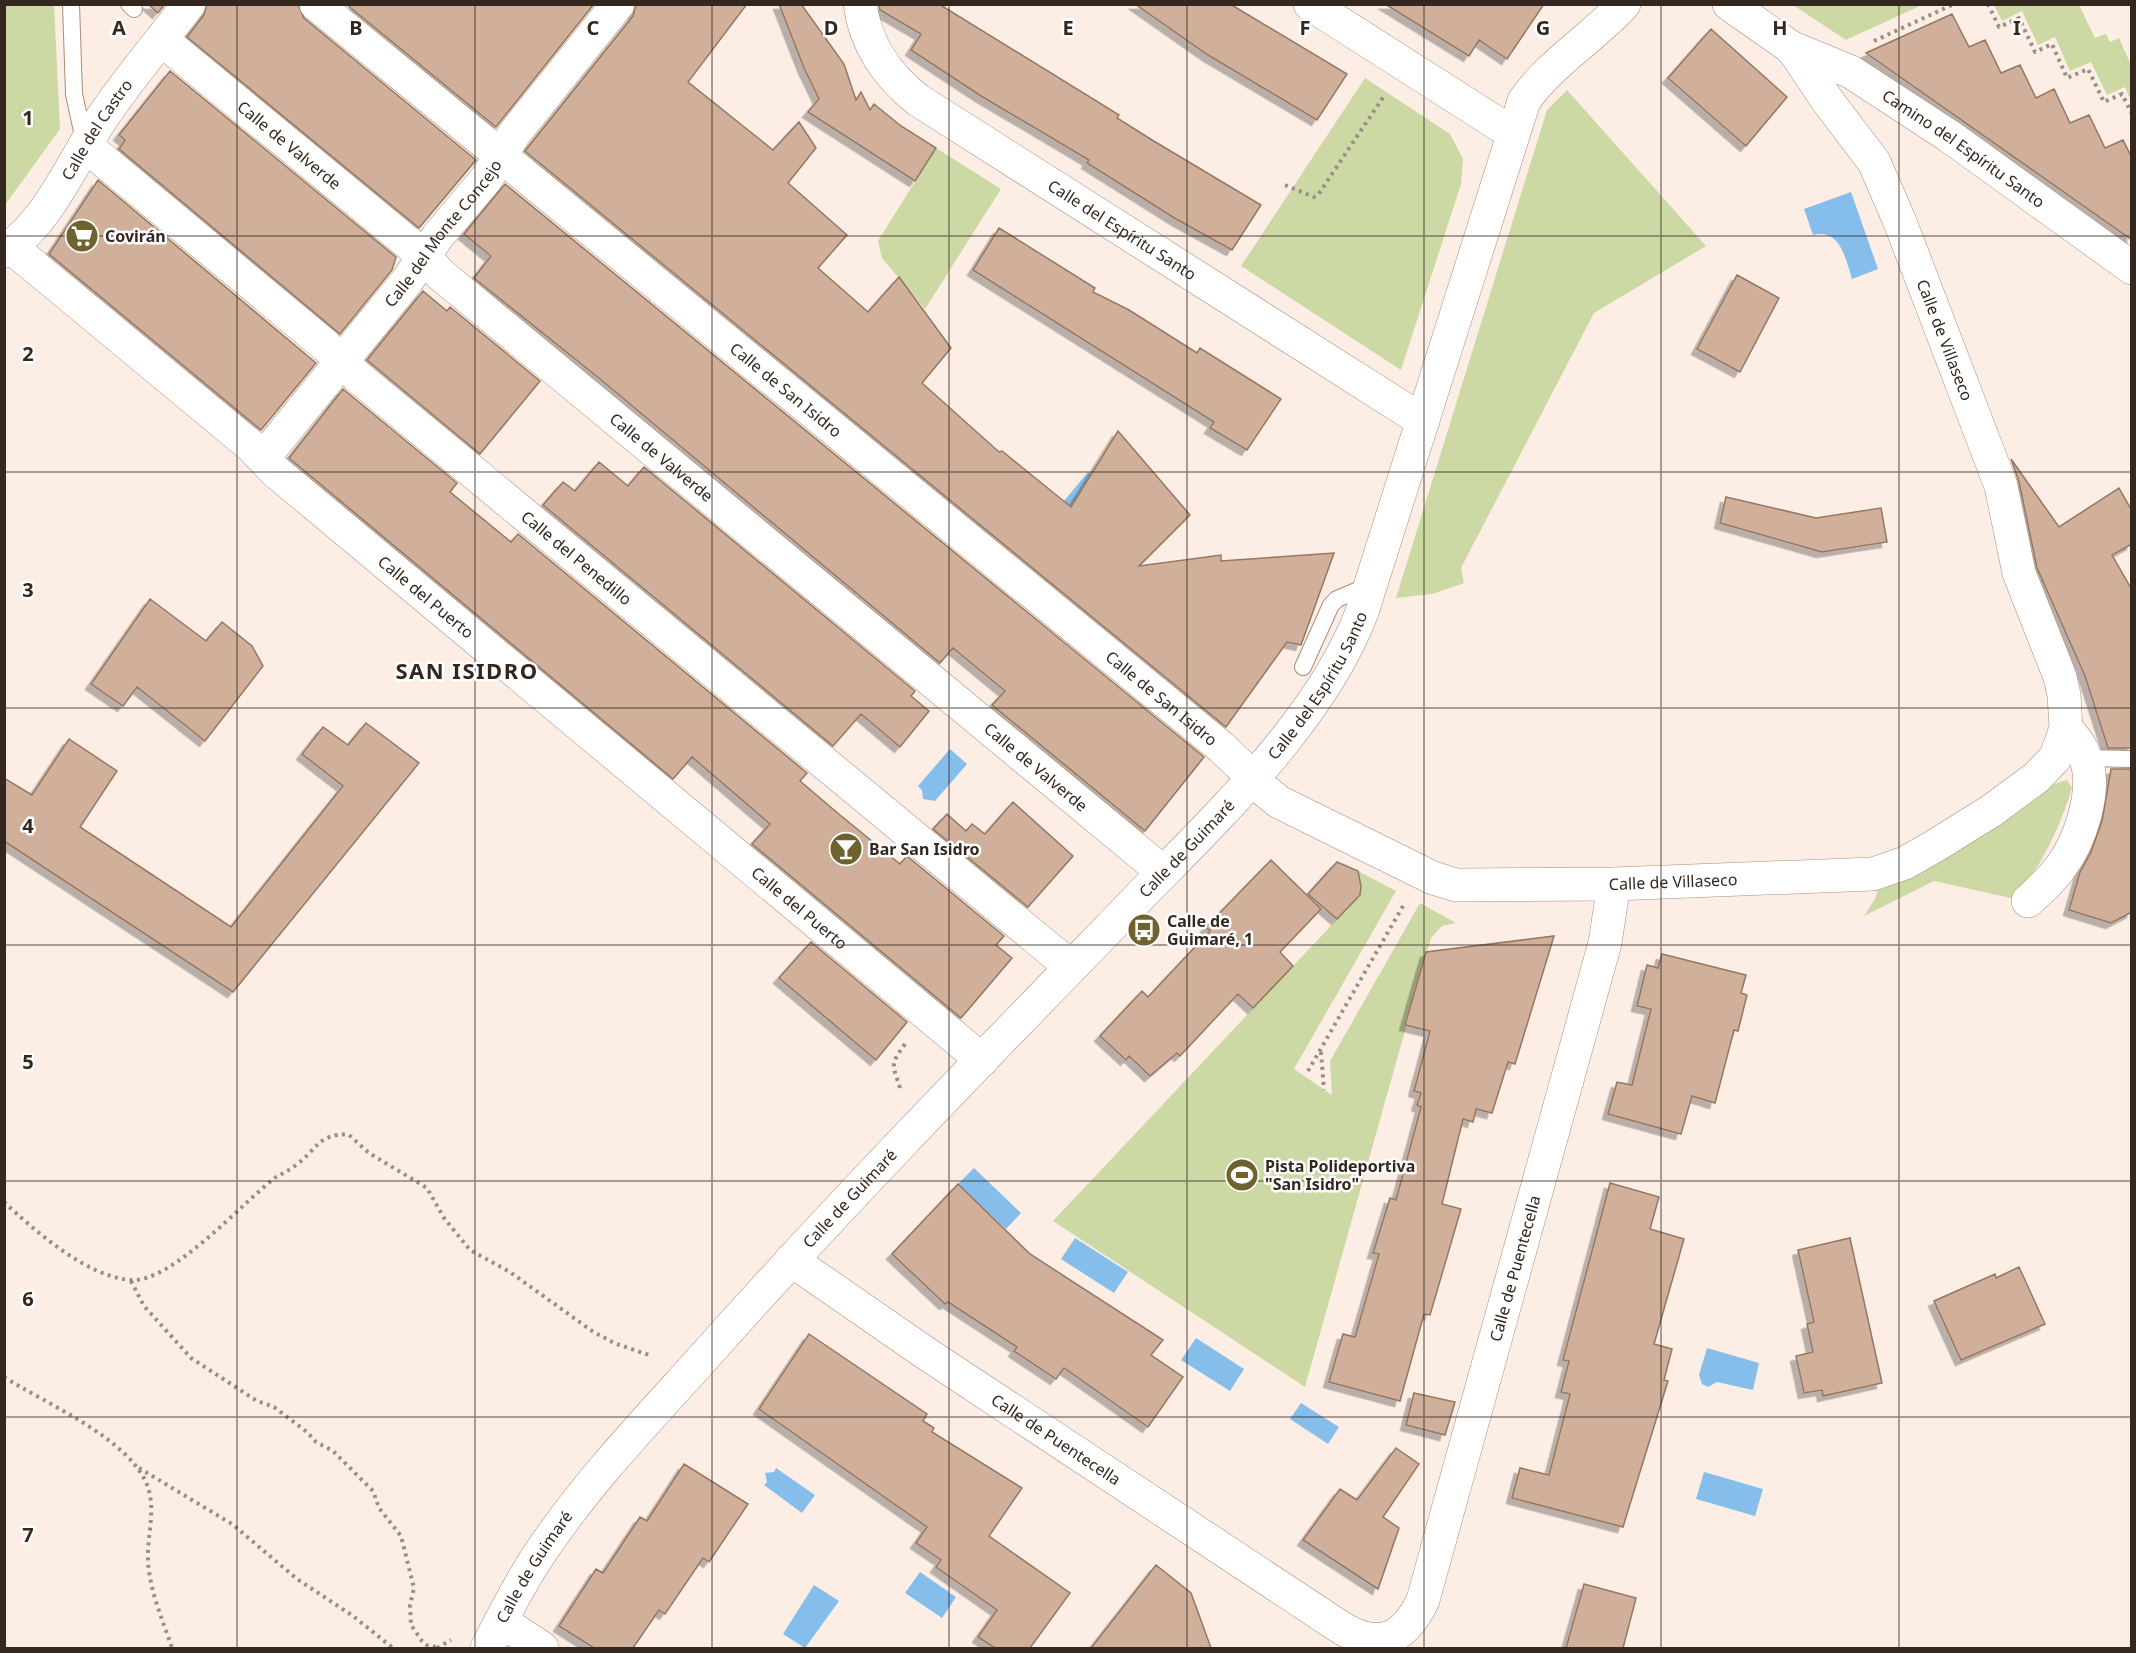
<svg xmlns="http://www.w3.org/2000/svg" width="2136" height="1653" viewBox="0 0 2136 1653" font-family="'Noto Sans',sans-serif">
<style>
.green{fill:#ccd9a4}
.water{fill:#85beea}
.building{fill:#d0b09a;stroke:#957762;stroke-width:1.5;filter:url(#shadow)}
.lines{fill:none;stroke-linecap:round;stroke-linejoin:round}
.lane-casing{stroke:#aa8c76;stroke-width:18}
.street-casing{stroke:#aa8c76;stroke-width:34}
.path{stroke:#9b8d85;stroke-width:4;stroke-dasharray:3 4.5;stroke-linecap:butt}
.lane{stroke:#fff;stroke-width:16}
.street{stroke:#fff;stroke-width:33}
.grid{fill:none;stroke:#34271f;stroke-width:1.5;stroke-opacity:0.55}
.labels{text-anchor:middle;stroke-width:5;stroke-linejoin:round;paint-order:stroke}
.street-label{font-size:16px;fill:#34271f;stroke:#fff}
.poi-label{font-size:16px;font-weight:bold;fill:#34271f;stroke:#fff;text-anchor:start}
.district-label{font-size:22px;font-weight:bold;letter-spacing:1.5px;fill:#34271f;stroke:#fff}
.grid-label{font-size:20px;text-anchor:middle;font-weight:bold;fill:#34271f;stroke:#fff;stroke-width:5;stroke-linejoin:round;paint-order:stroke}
</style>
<defs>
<filter id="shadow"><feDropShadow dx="-5.5" dy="5.5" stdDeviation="0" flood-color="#0004"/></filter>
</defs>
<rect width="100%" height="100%" fill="#fceee5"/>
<!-- green -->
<path class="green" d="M 5,4 L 54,5 L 60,129 L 5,205 Z
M 1793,5 L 1922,5 L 1846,40 Z
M 1994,5 L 2079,5 L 2095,38 L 2106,34 L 2110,42 L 2119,38 L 2131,65 L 2131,101 L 2125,87 L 2107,95 L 2091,62 L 2070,71 L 2055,37 L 2038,45 L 2022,11 L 2002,21 Z
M 1365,78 L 1450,134 L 1463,159 L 1461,184 L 1401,370 L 1241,266 Z
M 1567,90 L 1706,246 L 1594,313 L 1461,568 L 1464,583 L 1432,594 L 1396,598 L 1547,110 Z
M 936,148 L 1001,189 L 925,309 L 882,258 L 878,241 Z
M 2067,780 L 2072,788 C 2059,830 2042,864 2015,899 L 1934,881 L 1864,916 L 1875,899 L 1879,886 L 2051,785 Z
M 1356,870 L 1396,891 L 1294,1069 L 1332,1095 L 1330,1061 L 1420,903 L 1456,923 L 1442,926 L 1431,938 L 1305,1387 L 1053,1221 L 1360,895 L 1361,886 Z"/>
<!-- water -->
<path class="water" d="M 1851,192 L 1878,269 L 1852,279 C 1846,259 1840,228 1813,235 L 1804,209 Z
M 1088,472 L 1107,486 L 1077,523 L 1059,507 Z
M 950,749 L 967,764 L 935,801 L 923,799 L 922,790 L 918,786 Z
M 974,1168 L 1021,1213 L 1006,1229 L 958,1184 Z
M 1075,1238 L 1128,1272 L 1114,1293 L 1061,1259 Z
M 1196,1338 L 1244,1369 L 1230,1391 L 1181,1360 Z
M 1707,1348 L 1759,1363 L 1753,1390 L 1717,1382 L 1708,1387 L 1702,1384 L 1699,1375 Z
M 1301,1403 L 1339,1427 L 1328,1444 L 1290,1419 Z
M 776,1468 L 815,1495 L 802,1513 L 764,1485 L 767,1482 L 765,1473 L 774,1472 Z
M 1704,1472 L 1763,1489 L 1755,1516 L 1696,1499 Z
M 920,1572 L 956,1597 L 942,1618 L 905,1593 Z
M 814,1585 L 839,1601 L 805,1648 L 783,1634 Z"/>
<!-- building -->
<path class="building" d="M 148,4 L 165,4 L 158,13 Z
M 207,4 L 298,4 L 304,18 L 476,160 L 419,228 L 187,37 L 204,15 Z
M 346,4 L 594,4 L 496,127 Z
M 636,4 L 747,4 L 688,82 L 773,150 L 799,122 L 816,148 L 788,183 L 847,235 L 818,268 L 868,312 L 899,277 L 951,348 L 922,383 L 999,452 L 1002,451 L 1071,507 L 1118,431 L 1190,515 L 1139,566 L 1221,555 L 1221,561 L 1334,553 L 1301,645 L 1287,642 L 1226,727 L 525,151 L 633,16 Z
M 779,4 L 801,4 L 844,64 L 856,100 L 861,92 L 870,110 L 874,104 L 901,126 L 936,148 L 915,181 L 808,112 L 819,99 L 804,68 Z
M 879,4 L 939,4 L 1119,115 L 1117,118 L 1152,140 L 1261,205 L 1232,250 L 1176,219 L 1087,163 L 1089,160 L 981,96 L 911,50 L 921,34 L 880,10 Z
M 1135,4 L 1230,4 L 1347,74 L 1317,120 L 1208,55 Z
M 1385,4 L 1544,4 L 1507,59 L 1479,40 L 1469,56 Z
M 1952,14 L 1969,47 L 1985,40 L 2001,73 L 2020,65 L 2036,98 L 2054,89 L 2070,123 L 2089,115 L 2105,148 L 2123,140 L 2132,158 L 2132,240 L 1866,53 Z
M 1711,29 L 1787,97 L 1746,146 L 1668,78 Z
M 170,71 L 396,257 L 392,270 L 340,334 L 119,149 L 125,140 L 119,135 Z
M 98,180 L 316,363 L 261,430 L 49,254 Z
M 505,184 L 1204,757 L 1145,831 L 992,705 L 1005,691 L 953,648 L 940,663 L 600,379 L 474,278 L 491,256 L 464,234 Z
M 999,228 L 1095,288 L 1093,292 L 1129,310 L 1197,353 L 1200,348 L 1281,399 L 1247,450 L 1210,428 L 1214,422 L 973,270 Z
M 1737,275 L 1779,298 L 1740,372 L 1697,349 Z
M 423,291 L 447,311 L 450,307 L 540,381 L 480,454 L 367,360 Z
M 343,389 L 457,483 L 450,492 L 511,542 L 518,534 L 807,773 L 800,781 L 840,815 L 900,864 L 907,856 L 1004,936 L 996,945 L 1012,958 L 961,1018 L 752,844 L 770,824 L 692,757 L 673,779 L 289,458 Z
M 2011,459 L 2059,527 L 2119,488 L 2132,511 L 2132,544 L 2112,555 L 2132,590 L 2132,748 L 2108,748 L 2085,676 L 2037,568 L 2019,482 Z
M 599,462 L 628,486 L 644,467 L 915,691 L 911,696 L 929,711 L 900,747 L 861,714 L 833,746 L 543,505 L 563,482 L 575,491 Z
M 1726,497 L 1816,518 L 1881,508 L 1887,542 L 1822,552 L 1720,523 Z
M 150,599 L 206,641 L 222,622 L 252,646 L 263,666 L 205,741 L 137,687 L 123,706 L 91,684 Z
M 366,723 L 419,763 L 233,992 L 4,841 L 4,778 L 32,795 L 69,739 L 117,771 L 80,827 L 231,927 L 343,786 L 302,754 L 323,727 L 348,745 Z
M 2111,769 L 2132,769 L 2132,912 L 2111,923 L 2069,910 L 2080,872 L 2091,852 L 2102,821 Z
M 1013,802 L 1073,856 L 1028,907 L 933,829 L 947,814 L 966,831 L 972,824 L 985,834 Z
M 1271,860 L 1321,909 L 1280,952 L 1293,966 L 1253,1008 L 1238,994 L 1180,1056 L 1177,1053 L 1150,1076 L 1129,1056 L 1126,1060 L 1100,1036 L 1142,991 L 1148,997 L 1210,931 L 1206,927 Z
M 1337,862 L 1358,871 L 1361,886 L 1360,895 L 1337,919 L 1308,894 Z
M 1554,936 L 1515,1064 L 1508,1062 L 1492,1113 L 1476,1109 L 1473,1122 L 1463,1119 L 1442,1204 L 1461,1209 L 1430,1315 L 1424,1314 L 1400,1401 L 1329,1382 L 1343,1334 L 1355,1337 L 1379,1254 L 1373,1253 L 1390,1198 L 1396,1200 L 1421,1107 L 1417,1105 L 1421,1093 L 1414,1091 L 1430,1031 L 1405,1025 L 1426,952 Z
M 811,942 L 907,1022 L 876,1060 L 779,978 Z
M 1662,954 L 1746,975 L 1741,993 L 1747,995 L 1738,1031 L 1734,1030 L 1715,1103 L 1692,1096 L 1681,1134 L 1608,1114 L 1617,1082 L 1632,1085 L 1651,1009 L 1637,1006 L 1647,965 L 1658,968 Z
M 1610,1183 L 1659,1197 L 1650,1229 L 1684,1239 L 1654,1344 L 1672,1349 L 1664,1380 L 1668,1381 L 1623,1527 L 1512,1498 L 1520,1468 L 1549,1475 L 1570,1394 L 1561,1392 L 1569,1361 L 1563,1360 Z
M 958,1184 L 1030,1254 L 1163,1340 L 1151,1355 L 1183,1377 L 1148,1427 L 1064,1368 L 1056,1379 L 1014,1351 L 1017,1347 L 948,1302 L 945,1304 L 892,1254 Z
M 1850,1238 L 1882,1383 L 1823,1396 L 1822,1390 L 1804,1393 L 1796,1356 L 1813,1352 L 1807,1324 L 1814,1322 L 1798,1250 Z
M 2019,1267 L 2045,1324 L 1961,1360 L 1934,1301 L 1995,1274 L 1996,1278 Z
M 809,1334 L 927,1414 L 923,1421 L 934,1428 L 932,1432 L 1022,1488 L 989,1536 L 1070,1593 L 1030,1648 L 995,1648 L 978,1637 L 997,1610 L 936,1567 L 941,1560 L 916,1543 L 927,1527 L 759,1409 Z
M 1414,1393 L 1455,1402 L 1445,1435 L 1406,1425 Z
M 1396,1448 L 1419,1464 L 1383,1517 L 1399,1528 L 1378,1589 L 1303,1540 L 1340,1489 L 1357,1500 Z
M 684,1464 L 748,1504 L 709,1562 L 703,1558 L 665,1614 L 659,1610 L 633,1648 L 594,1648 L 559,1626 L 596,1569 L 603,1573 L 640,1517 L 647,1521 Z
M 1156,1565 L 1191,1593 L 1211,1648 L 1091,1648 Z
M 1584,1584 L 1636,1598 L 1623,1648 L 1566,1648 Z"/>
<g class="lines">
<defs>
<path id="lane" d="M 71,4 L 74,94 L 85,145
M 129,4 L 134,9
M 1303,667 L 1331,605 L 1337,599 L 1370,585
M 2086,758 L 2132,759"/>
<g id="street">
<path id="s1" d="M 316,4 L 1221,747 L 1239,764 L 1258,785 L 1279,802 L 1433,878 L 1456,885 L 1614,884 L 1873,874 L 1905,863 L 1933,847 L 1991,811 L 2037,777 L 2055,758 L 2061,743 L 2066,728 L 2064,695 L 2060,677 L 2019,573 L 2001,486 L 1900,222 L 1874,162 L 1827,100 L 1797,55 L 1789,46 L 1729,4"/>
<path id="s2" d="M 860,4 C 865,43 887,76 918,100 L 1423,421"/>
<path d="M 1310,4 L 1512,133"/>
<path id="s3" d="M 162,40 L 424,256 L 440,274 L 1163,872"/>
<path id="s4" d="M 1790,47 L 1851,72 L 1949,136 L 2132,268"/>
<path id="s5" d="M 85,145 L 326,346 L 358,377 L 1071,967"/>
<path id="s6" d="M 11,247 L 251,446 L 276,472 L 982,1060"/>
<path id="s7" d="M 4,251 C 48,224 73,160 102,118 C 128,79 160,42 189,4"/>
<path id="s8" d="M 263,458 L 407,281 L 438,236 L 486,179 L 514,134 L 618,4"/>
<path d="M 2028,901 C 2039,891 2051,881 2060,868 C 2080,842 2097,791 2086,759 C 2082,746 2074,738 2066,728"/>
<path id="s9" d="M 791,1260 L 927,1354 L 1340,1627 C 1379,1651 1404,1640 1423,1600 L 1605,943 L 1614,884"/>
<path d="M 501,1621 L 542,1648"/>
<path id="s10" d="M 487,1648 C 503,1616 520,1583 540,1553 C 592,1475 659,1408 721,1338 C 850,1194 986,1055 1121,916 C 1204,829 1319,726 1362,612 L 1524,101 C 1548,65 1594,37 1624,4"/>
</g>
</defs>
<!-- lane casing -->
<use href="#lane" class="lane-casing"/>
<!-- street casing -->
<use href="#street" class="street-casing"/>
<!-- path -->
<path class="path" d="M 1988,4 L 1999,27 L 2019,18 L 2035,52 L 2052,44 L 2067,78 L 2088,69 L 2104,102 L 2122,94 L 2132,114
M 1874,41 L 1954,4
M 1285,185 L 1314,197 L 1318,195 L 1384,96
M 1321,1052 L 1324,1090
M 1308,1071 L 1403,906
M 900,1088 C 893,1065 889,1066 905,1044
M 4,1202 C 35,1231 86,1276 130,1280 C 171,1284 243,1202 276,1177 C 283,1173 290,1170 296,1165 C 318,1149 316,1135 348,1134 L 369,1153 L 427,1188 L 444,1218 L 470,1250 L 510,1272 L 592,1331 L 614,1343 L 652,1356
M 131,1281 L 144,1306 L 191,1358 L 257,1401 L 274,1407 L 307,1432 L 316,1442 L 333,1451 L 373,1491 L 379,1508 L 401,1536 L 414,1588 L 410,1605 L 411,1625 L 422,1641 L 428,1646 L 438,1647
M 4,1377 C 46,1404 136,1441 149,1491 C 155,1514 147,1537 148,1560 C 149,1589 163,1621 172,1648
M 139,1468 L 232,1524 L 297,1579 L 353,1616 L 393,1648
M 437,1648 L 451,1640"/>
<!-- lane -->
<use href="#lane" class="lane"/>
<!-- street -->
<use href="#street" class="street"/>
</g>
<!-- grid -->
<path class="grid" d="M 237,4 L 237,1648M 475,4 L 475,1648M 712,4 L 712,1648M 949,4 L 949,1648M 1187,4 L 1187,1648M 1424,4 L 1424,1648M 1661,4 L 1661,1648M 1899,4 L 1899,1648M 4,236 L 2132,236M 4,472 L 2132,472M 4,708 L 2132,708M 4,945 L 2132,945M 4,1181 L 2132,1181M 4,1417 L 2132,1417"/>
<!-- icons -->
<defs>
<symbol id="supermarket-disc" viewBox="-11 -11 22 22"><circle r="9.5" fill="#6e622f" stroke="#fff"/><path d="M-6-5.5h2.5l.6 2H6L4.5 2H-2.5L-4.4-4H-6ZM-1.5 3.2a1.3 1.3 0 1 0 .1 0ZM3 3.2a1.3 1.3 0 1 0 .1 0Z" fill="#fff"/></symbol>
<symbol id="bar-disc" viewBox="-11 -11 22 22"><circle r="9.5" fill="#6e622f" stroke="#fff"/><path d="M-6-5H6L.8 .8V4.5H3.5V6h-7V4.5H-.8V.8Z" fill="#fff"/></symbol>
<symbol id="bus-disc" viewBox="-11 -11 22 22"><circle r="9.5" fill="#6e622f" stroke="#fff"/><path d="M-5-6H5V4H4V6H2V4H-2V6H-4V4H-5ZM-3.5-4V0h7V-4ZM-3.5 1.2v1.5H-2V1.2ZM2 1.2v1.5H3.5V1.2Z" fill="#fff"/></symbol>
<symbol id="stadium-disc" viewBox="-11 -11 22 22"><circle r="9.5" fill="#6e622f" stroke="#fff"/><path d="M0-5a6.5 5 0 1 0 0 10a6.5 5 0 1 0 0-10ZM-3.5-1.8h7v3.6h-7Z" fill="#fff"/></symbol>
</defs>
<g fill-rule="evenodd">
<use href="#supermarket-disc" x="63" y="217" width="38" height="38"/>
<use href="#bar-disc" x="827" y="830" width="38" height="38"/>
<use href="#bus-disc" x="1125" y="911" width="38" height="38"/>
<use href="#stadium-disc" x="1223" y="1156" width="38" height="38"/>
</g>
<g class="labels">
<!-- street labels -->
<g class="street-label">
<text dy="6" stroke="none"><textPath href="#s7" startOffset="154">Calle del Castro</textPath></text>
<text dy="6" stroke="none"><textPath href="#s3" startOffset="165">Calle de Valverde</textPath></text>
<text dy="6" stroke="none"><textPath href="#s4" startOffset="202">Camino del Espíritu Santo</textPath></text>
<text dy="6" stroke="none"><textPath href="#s2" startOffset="357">Calle del Espíritu Santo</textPath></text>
<text dy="6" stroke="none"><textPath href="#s8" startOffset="288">Calle del Monte Concejo</textPath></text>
<text transform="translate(1945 340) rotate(69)" y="6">Calle de Villaseco</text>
<text dy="6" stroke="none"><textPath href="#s1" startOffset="608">Calle de San Isidro</textPath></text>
<text dy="6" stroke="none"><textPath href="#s3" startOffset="651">Calle de Valverde</textPath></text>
<text dy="6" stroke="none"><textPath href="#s5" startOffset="642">Calle del Penedillo</textPath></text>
<text dy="6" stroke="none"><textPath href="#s6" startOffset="543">Calle del Puerto</textPath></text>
<text dy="6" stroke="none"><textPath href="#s10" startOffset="1276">Calle del Espíritu Santo</textPath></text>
<text dy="6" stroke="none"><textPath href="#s1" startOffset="1094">Calle de San Isidro</textPath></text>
<text dy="6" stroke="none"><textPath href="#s3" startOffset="1137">Calle de Valverde</textPath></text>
<text dy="6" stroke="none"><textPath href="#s10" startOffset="1066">Calle de Guimaré</textPath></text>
<text dy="6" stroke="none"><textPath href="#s1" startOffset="1664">Calle de Villaseco</textPath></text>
<text dy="6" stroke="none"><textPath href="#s6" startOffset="1029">Calle del Puerto</textPath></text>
<text dy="6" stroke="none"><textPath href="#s10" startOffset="580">Calle de Guimaré</textPath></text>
<text dy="6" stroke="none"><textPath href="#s9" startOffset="1108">Calle de Puentecella</textPath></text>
<text dy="6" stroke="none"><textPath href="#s9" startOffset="320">Calle de Puentecella</textPath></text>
<text dy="6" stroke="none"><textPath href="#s10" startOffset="94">Calle de Guimaré</textPath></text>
</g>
<!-- poi labels -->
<g class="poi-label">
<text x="105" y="242">Covirán</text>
<text x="869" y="855">Bar San Isidro</text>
<text x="1167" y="927">Calle de<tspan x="1167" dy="18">Guimaré, 1</tspan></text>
<text x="1265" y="1172">Pista Polideportiva<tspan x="1265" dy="18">"San Isidro"</tspan></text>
</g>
<!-- district labels -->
<g class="district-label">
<text x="467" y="679">SAN ISIDRO</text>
</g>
</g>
<g class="grid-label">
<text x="119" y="35">A</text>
<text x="356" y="35">B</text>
<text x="593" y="35">C</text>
<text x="831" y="35">D</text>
<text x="1068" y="35">E</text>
<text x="1305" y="35">F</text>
<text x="1543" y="35">G</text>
<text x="1780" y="35">H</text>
<text x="2017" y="35">I</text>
<text x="28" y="125">1</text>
<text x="28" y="361">2</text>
<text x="28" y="597">3</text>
<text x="28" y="833">4</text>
<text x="28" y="1069">5</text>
<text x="28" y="1306">6</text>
<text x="28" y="1542">7</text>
</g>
<!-- border -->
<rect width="2136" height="1653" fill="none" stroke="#34271f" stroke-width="12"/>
</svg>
